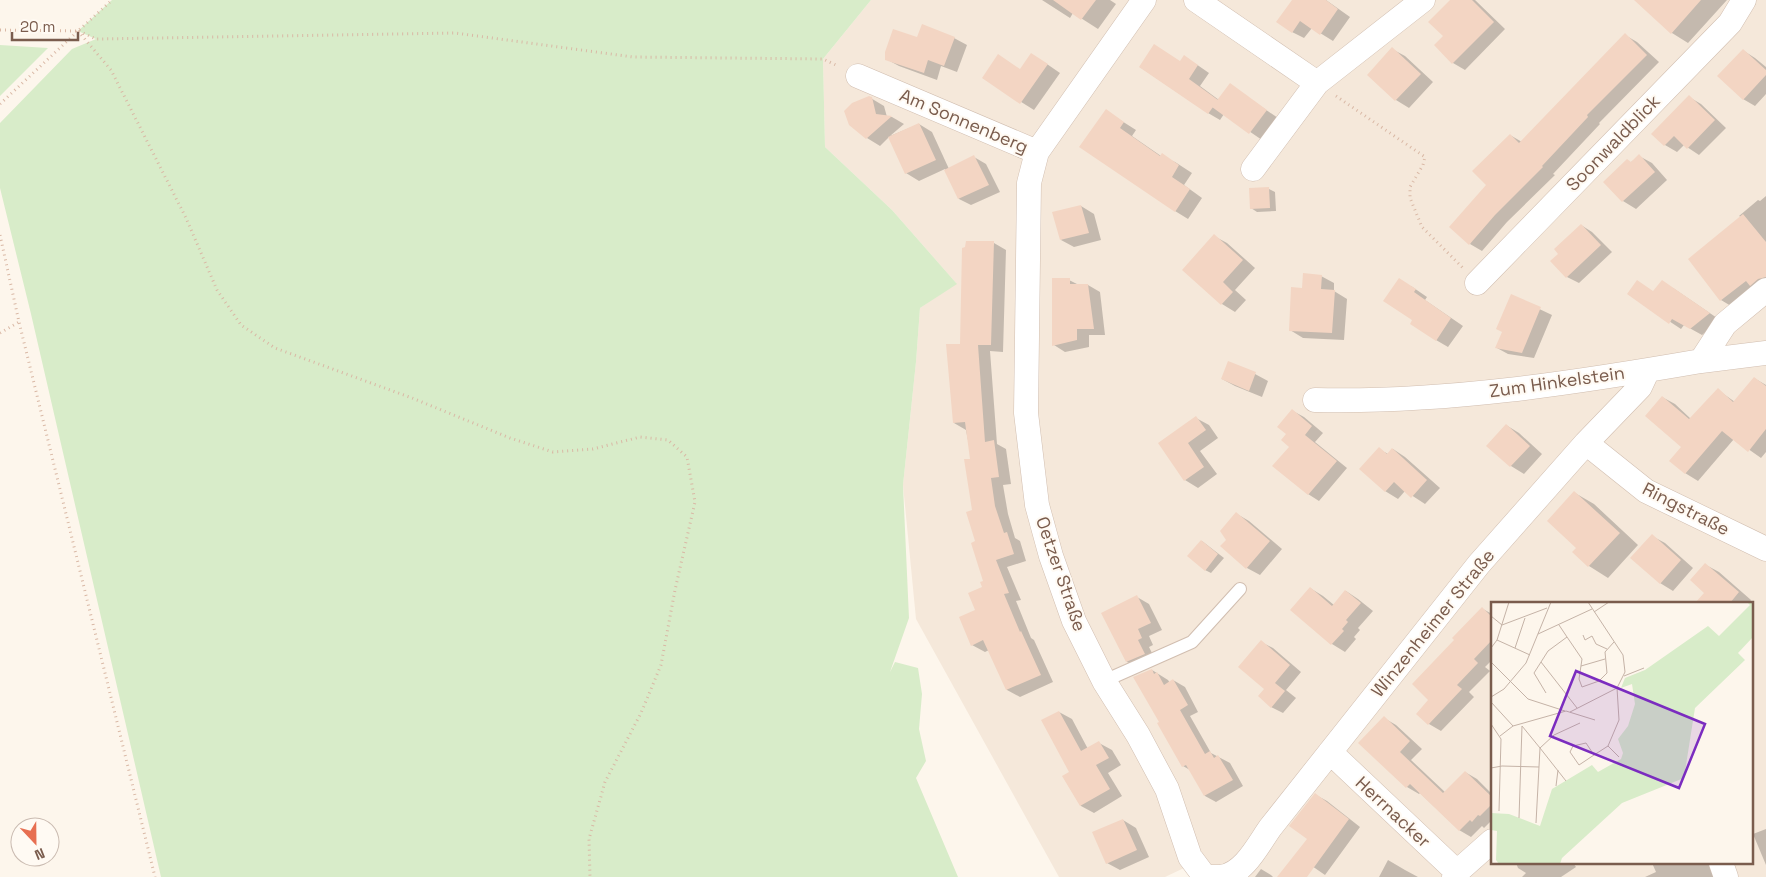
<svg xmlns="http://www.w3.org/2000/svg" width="1766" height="877" viewBox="0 0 1766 877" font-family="'Space Grotesk',sans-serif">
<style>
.residential{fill:#f5e8da;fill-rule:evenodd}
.green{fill:#d8ecc9}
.shadow{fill:#0003}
.building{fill:#f3d5c3}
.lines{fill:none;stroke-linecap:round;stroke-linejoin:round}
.lane-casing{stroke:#d1beb0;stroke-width:14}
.street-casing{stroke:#d1beb0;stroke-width:25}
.path{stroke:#d9b8a5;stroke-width:3;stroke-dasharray:1 4;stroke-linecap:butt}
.lane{stroke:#fff;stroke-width:12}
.street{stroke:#fff;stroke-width:24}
.labels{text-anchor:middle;stroke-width:4;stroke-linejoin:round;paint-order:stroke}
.street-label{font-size:18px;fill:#7a5c4d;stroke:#fffaf3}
.inset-road{fill:none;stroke:#c5b3a7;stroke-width:1}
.view{fill:#7b2cbf;fill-opacity:0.15;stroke:#7b2cbf;stroke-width:2.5}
.inset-edge{fill:none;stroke:#7a5c4d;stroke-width:2.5}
</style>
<rect width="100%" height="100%" fill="#fdf6ec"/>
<!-- residential -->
<path class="residential" d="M 871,0 L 1766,0 L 1766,877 L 1201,877 L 1201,860 L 1165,877 L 1059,877 L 916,619 L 903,485 L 916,362 L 920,308 L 956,283 L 892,210 L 825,147 L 823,59 ZM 1492,603 L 1752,603 L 1752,863 L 1492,863 Z"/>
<!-- green -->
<path class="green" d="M 112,0 L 871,0 L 823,59 L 825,147 L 892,210 L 957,284 L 920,308 L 916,362 L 903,485 L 909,618 L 890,672 L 895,662 L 918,668 L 922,694 L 919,729 L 926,761 L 916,778 L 958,877 L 161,877 L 31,314 L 0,188 L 0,123 L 72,49 L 96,39 L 78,31 Z
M 0,45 L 48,48 L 0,96 Z"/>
<!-- shadow -->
<path class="shadow" d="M 1042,0 L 1110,0 L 1116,4 L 1098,29 L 1073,13 L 1070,18 Z
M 1293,0 L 1326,0 L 1350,17 L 1333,41 L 1312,28 L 1304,38 L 1292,32 Z
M 1451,0 L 1475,0 L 1505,29 L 1465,70 L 1453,63 L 1444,36 Z
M 1658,0 L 1727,0 L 1688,43 L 1672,33 Z
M 1625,35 L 1637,42 L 1659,62 L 1599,123 L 1600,124 L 1553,174 L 1555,175 L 1507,222 L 1482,251 L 1470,244 L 1488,185 L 1510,135 L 1522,142 Z
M 954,38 L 967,45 L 957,72 L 941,66 L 937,80 L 899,66 L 886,59 L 917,39 Z
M 1392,49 L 1405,56 L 1433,82 L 1409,108 L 1396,100 L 1369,75 Z
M 1744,51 L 1755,58 L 1766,67 L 1766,94 L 1755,106 L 1743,99 Z
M 1044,62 L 1060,73 L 1034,110 L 983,78 L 1021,70 Z
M 1181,62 L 1196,64 L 1209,73 L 1200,86 L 1219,100 L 1230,85 L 1278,118 L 1262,140 L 1224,114 L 1220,120 L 1208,113 L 1140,67 Z
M 869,97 L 884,106 L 887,117 L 892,117 L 904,124 L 890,136 L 919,124 L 932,132 L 949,169 L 974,157 L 986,164 L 1000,192 L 971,205 L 959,199 L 945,169 L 919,181 L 906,173 L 889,137 L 880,146 L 867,138 Z
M 1689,97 L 1701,104 L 1726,128 L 1699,155 L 1684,145 L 1677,152 L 1665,145 L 1653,134 Z
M 1106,111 L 1136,130 L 1132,136 L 1161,156 L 1175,162 L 1192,173 L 1184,185 L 1202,198 L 1188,219 L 1175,211 Z
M 1639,156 L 1652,163 L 1667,180 L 1636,209 L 1623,201 L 1605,182 Z
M 1269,189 L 1275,192 L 1276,211 L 1257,212 L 1251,208 Z
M 1766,196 L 1766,294 L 1736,309 L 1721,300 L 1741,217 L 1739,216 L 1758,200 L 1760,201 Z
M 1081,206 L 1094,214 L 1101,240 L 1074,247 L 1061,240 Z
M 1581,225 L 1592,232 L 1612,252 L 1579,283 L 1567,277 L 1560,254 Z
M 1214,236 L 1227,243 L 1255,268 L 1235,290 L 1246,300 L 1235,312 L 1222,304 L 1184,270 Z
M 994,243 L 1006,250 L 1003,352 L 990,351 L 997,444 L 1006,449 L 1011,484 L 1003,485 L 1008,514 L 1015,538 L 1020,541 L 1026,561 L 1007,567 L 1021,600 L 1016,601 L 1031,638 L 1034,640 L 1053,682 L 1020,697 L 1007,690 L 989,650 L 985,652 L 972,645 L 977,611 L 985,582 L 977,542 L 973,511 L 972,460 L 966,430 L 954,423 L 961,346 Z
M 1321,276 L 1334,283 L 1334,291 L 1347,299 L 1344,340 L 1303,338 L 1290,330 L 1304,289 Z
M 1069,280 L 1079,285 L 1088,285 L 1100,292 L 1105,335 L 1089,335 L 1089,347 L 1065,352 L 1054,345 Z
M 1411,286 L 1427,297 L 1425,300 L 1463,326 L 1448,347 L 1436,340 L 1414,320 Z
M 1673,288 L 1720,320 L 1702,335 L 1684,325 L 1681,329 L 1628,294 L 1654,292 Z
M 1512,296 L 1552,315 L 1534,358 L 1508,354 L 1497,348 L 1504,332 Z
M 1255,374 L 1268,381 L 1262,397 L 1235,386 L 1222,379 Z
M 1754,378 L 1766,385 L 1766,452 L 1761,458 L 1734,439 L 1698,481 L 1685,473 L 1683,447 L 1662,397 L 1675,404 L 1691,419 L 1718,390 L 1735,402 Z
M 1293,411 L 1304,417 L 1323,433 L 1315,442 L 1347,468 L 1319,501 L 1308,494 L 1290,447 L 1288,434 Z
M 1196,418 L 1209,425 L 1218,438 L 1200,451 L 1217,474 L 1198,488 L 1185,480 L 1160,444 Z
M 1506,425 L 1519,433 L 1542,454 L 1524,474 L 1511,466 L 1488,445 Z
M 1379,449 L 1388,454 L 1393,449 L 1405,457 L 1440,488 L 1425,504 L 1405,491 L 1398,499 L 1385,491 Z
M 1575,493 L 1594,504 L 1638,545 L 1608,578 L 1589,566 L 1573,552 L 1577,548 Z
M 1237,514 L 1249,521 L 1282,549 L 1260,575 L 1247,568 L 1222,546 L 1228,540 Z
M 1652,536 L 1665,543 L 1693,568 L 1673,591 L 1660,583 Z
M 1202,541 L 1224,558 L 1211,573 L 1205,570 Z
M 1706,565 L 1719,572 L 1751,600 L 1749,603 L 1697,603 L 1706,593 Z
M 1310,588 L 1323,596 L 1334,605 L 1346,591 L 1358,599 L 1373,611 L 1358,628 L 1360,630 L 1354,637 L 1356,639 L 1345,652 L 1332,644 L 1292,610 Z
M 1137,597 L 1149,604 L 1162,630 L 1149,636 L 1153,645 L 1149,647 L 1156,661 L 1139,668 L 1127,662 Z
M 1483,609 L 1492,614 L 1492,660 L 1485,667 L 1490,671 L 1469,692 L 1474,697 L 1441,731 L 1429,724 L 1417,714 L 1430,700 Z
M 1261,642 L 1273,648 L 1301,672 L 1286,690 L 1296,698 L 1283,713 L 1271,707 L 1266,689 Z
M 1152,670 L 1168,680 L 1170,683 L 1173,680 L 1185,687 L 1198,712 L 1190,716 L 1211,753 L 1230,763 L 1243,786 L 1216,802 L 1205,796 L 1190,770 L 1183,766 L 1161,722 Z
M 1059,712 L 1072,719 L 1088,749 L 1099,743 L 1112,750 L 1121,765 L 1108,773 L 1122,796 L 1094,813 L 1081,806 L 1064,776 L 1070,772 Z
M 1384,718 L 1396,725 L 1422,749 L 1411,760 L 1446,793 L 1465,772 L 1477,779 L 1492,794 L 1492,822 L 1491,821 L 1484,828 L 1482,826 L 1471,837 L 1459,830 L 1420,793 L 1419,794 L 1407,787 Z
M 1316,795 L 1327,801 L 1360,827 L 1325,875 L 1296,855 L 1308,839 Z
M 1123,820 L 1136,828 L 1149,857 L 1120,870 L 1107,863 Z
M 1766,829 L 1766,865 L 1753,834 Z
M 1388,860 L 1405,870 L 1418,877 L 1379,877 Z
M 1516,863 L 1573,863 L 1576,867 L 1561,877 L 1522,877 L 1526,873 L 1518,868 Z
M 1652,863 L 1709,863 L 1719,869 L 1720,877 L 1645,877 L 1656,872 Z
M 1261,869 L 1271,875 L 1273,877 L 1255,877 Z"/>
<!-- building -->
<path class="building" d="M 1053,0 L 1096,0 L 1081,20 Z
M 1292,0 L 1326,0 L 1338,9 L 1320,35 L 1300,21 L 1292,33 L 1276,22 Z
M 1450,0 L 1472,0 L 1494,22 L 1452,64 L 1434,45 L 1443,36 L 1428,22 Z
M 1634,0 L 1701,0 L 1671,34 Z
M 922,24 L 955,37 L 944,66 L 928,60 L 924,73 L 885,60 L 885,52 L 893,29 L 917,37 Z
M 1625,33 L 1647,55 L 1587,115 L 1588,117 L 1542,166 L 1543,167 L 1495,215 L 1469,245 L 1449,227 L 1486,185 L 1472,171 L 1510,134 L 1519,143 Z
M 1154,44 L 1180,61 L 1184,55 L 1198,65 L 1189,79 L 1218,100 L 1208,114 L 1139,67 Z
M 1392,47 L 1421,74 L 1395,101 L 1367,75 Z
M 1743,49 L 1766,70 L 1766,75 L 1743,100 L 1717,76 Z
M 1031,53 L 1048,64 L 1020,104 L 982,78 L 998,54 L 1020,69 Z
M 1230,83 L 1267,110 L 1249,134 L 1212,107 Z
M 1689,95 L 1715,120 L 1687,149 L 1674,136 L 1664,146 L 1651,134 Z
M 869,96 L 872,97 L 876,114 L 892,116 L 866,139 L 849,125 L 844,111 L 852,103 Z
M 1106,109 L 1124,122 L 1120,128 L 1160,156 L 1162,153 L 1179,165 L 1172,177 L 1190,189 L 1175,212 L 1079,147 Z
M 919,123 L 936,160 L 905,174 L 888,137 Z
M 1639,154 L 1655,172 L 1622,202 L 1603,182 L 1627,159 L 1631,162 Z
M 974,155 L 989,185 L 958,199 L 944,170 Z
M 1269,187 L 1270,208 L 1250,209 L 1249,188 Z
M 1081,205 L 1089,233 L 1060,240 L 1052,212 Z
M 1743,214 L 1766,242 L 1766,277 L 1758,279 L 1750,286 L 1746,281 L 1720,301 L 1688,259 Z
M 1581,224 L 1601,245 L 1566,278 L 1550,261 L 1558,254 L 1554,249 Z
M 1214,234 L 1243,260 L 1223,282 L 1233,292 L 1221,305 L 1182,270 Z
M 966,241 L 994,241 L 991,345 L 978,345 L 985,442 L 994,440 L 999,477 L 991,478 L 995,506 L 1004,533 L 1007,532 L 1014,554 L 996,560 L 1009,593 L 1004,594 L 1020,632 L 1021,631 L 1041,675 L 1006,690 L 983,640 L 971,646 L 959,617 L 975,610 L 968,593 L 982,587 L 980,582 L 983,581 L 971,543 L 975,541 L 966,512 L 972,510 L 964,459 L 970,459 L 965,422 L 953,423 L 946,344 L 960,344 L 962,248 L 965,247 Z
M 1303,273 L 1322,275 L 1321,289 L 1335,290 L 1332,333 L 1289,331 L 1291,287 L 1302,288 Z
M 1052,278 L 1070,278 L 1070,284 L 1088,284 L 1094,329 L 1077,329 L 1077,340 L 1052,346 Z
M 1399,278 L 1416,289 L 1414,292 L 1451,318 L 1436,341 L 1410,324 L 1412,320 L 1383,301 Z
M 1637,280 L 1653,291 L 1662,280 L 1710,313 L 1690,329 L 1672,319 L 1669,324 L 1627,294 Z
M 1511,294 L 1541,307 L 1522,353 L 1495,348 L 1502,332 L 1496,329 Z
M 1228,361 L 1256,372 L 1249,391 L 1221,379 Z
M 1754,377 L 1766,386 L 1766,429 L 1748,452 L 1722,431 L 1685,474 L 1669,461 L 1681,447 L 1645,416 L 1662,396 L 1689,419 L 1718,388 L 1733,402 Z
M 1292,409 L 1312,426 L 1305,435 L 1337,461 L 1308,495 L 1272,466 L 1289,447 L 1281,440 L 1286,434 L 1277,427 Z
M 1196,416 L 1206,430 L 1188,443 L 1204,467 L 1184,481 L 1158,443 Z
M 1506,424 L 1530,446 L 1510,467 L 1486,446 Z
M 1379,447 L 1387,454 L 1392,448 L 1427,480 L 1411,498 L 1394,482 L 1385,492 L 1359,469 Z
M 1574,491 L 1620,533 L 1588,567 L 1572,552 L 1576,548 L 1547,521 Z
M 1236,512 L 1270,541 L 1246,569 L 1220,546 L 1226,540 L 1220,531 Z
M 1652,534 L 1681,560 L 1660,584 L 1630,558 Z
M 1201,540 L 1218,554 L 1205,571 L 1187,556 Z
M 1705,563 L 1739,592 L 1730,603 L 1695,603 L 1704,593 L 1690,580 Z
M 1310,587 L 1332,606 L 1345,590 L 1361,603 L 1346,620 L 1348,622 L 1342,629 L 1344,631 L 1331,645 L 1290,610 Z
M 1137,595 L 1151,623 L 1138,629 L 1142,638 L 1138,640 L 1145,654 L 1126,662 L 1101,613 Z
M 1482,607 L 1492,617 L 1492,640 L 1474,659 L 1478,663 L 1457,685 L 1462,689 L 1428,725 L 1416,714 L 1428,700 L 1412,684 L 1454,640 L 1452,638 Z
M 1261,640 L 1290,665 L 1275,683 L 1285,691 L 1271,708 L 1258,696 L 1264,689 L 1238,667 Z
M 1152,669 L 1154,674 L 1157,672 L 1164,685 L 1173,679 L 1188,705 L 1180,710 L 1205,754 L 1210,751 L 1214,758 L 1218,755 L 1233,780 L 1204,796 L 1186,765 L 1182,767 L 1157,723 L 1159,722 L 1133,677 Z
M 1059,711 L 1081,751 L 1099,741 L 1109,758 L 1096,765 L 1110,789 L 1080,806 L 1062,776 L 1069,772 L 1041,720 Z
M 1384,716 L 1410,741 L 1400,752 L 1443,793 L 1465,771 L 1492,797 L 1492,804 L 1480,816 L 1478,815 L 1472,822 L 1470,820 L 1459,831 L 1410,784 L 1406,788 L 1358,743 Z
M 1315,793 L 1349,819 L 1307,877 L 1277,877 L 1307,839 L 1289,826 Z
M 1123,819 L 1137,850 L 1106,864 L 1092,832 Z"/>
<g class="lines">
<defs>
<path id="lane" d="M 1104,681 L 1192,642 L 1240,589"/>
<path id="street" d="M 1144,0 L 1037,152 L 1029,183 L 1026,413 L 1037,505 L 1051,556 L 1074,621 L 1104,681 L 1138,735 L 1167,789 L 1190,857 L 1205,877
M 1196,0 L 1317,83 L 1423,0
M 858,76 L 1037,152
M 1253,169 L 1317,83
M 1477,283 L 1730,23 L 1744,0
M 1701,361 L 1766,353
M 1315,400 C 1444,403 1574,383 1701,361 L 1725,324 L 1766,290
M 1586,443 L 1646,491 L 1766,549
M 1330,752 L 1457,872
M 1721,863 L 1726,877
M 1205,877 C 1210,877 1216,877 1221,877 C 1244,874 1258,845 1270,828 L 1479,564 L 1586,443 L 1640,387 L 1648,370
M 1454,877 L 1457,872 L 1492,841"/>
</defs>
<!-- lane casing -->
<use href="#lane" class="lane-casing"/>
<!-- street casing -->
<use href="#street" class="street-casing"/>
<!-- path -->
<path class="path" d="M 0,30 L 78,31 L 112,0
M 78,31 L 111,70 L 186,218 L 217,290 L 241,325 L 275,348 L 412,398 L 510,438 L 553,452 L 593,449 L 640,437 L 668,440 L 687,457 L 695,502 L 675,590 L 661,665 L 641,713 L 605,782 L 589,839 L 590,877
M 79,31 L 96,39 L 455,33 L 633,57 L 823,59 L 838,66
M 1336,96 L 1425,157 L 1423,165 L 1410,187 L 1410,198 L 1422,227 L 1463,268
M 0,104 L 78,31
M 0,235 L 19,322 L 155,877
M 0,333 L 19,322"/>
<!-- lane -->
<use href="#lane" class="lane"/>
<!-- street -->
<use href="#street" class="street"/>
</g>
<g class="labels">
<!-- street labels -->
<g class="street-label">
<text transform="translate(964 121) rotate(23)" y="6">Am Sonnenberg</text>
<text transform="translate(1613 143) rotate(-46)" y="6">Soonwaldblick</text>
<text transform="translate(1557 382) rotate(-8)" y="6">Zum Hinkelstein</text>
<text transform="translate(1686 509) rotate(27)" y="6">Ringstraße</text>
<text transform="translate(1061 574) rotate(71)" y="6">Oetzer Straße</text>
<text transform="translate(1433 623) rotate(-51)" y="6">Winzenheimer Straße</text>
<text transform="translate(1393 812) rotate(43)" y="6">Herrnacker</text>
</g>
</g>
<!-- overview -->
<g transform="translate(1491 602)">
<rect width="262" height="262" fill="#fdf6ec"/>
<path d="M 256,0 L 262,0 L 262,35 L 247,51 L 254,58 L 204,106 L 193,176 L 131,201 L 71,256 L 69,262 L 8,262 L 5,258 L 6,229 L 0,228 L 0,211 L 18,212 L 49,224 L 61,187 L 101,163 L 107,170 L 130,157 L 132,151 L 127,137 L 137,124 L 144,102 L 141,82 L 130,86 L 134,76 L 154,68 L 217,24 L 228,34 L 259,3 Z" fill="#d8ecc9"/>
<path class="inset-road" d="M 103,10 L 118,0M 0,14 L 11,23 L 56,6M 68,23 L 76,35 L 57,49 L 50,60 L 86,106M 47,32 L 101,7M 92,33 L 94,38 L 101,34 L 105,42 L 116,47M 76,35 L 91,57 L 88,77 L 91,85 L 108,79 L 116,71 L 114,50 L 123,40M 6,38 L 39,53M 0,46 L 6,38 L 18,0M 24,46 L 34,16M 0,60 L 37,97 L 74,109M 50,60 L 43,71 L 55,91M 90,64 L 114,57M 133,74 L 153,66M 0,95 L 13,87 L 35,61 L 60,0M 0,100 L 22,124 L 75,109 L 104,118M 79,110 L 126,86 L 134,70 L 132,53 L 97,0M 0,122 L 10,137 L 8,209M 31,124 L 49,146 L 45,221M 9,134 L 22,124M 117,144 L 128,155M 103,153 L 88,163 L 79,150 L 82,144 L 95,141 L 103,153 L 117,144 L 128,118 L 126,86M 0,166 L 11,164 L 48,165M 75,179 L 49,146 L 63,133 L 89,121M 65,184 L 67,168M 28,216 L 31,124"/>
<path class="view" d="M 85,69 L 214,122 L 188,186 L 59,134 Z"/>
<rect width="262" height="262" class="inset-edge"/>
</g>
<!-- north arrow -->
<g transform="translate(35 842) rotate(158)"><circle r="24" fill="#fffaf3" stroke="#cabbb1"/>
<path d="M0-4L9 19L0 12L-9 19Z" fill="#e76f51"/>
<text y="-8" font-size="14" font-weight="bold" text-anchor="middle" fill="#7a5c4d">N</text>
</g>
<!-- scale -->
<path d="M12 32v8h66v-8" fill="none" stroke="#7a5c4d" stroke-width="2.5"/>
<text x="20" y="32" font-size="15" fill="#7a5c4d" stroke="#fffaf3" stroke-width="4" paint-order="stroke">20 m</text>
</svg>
